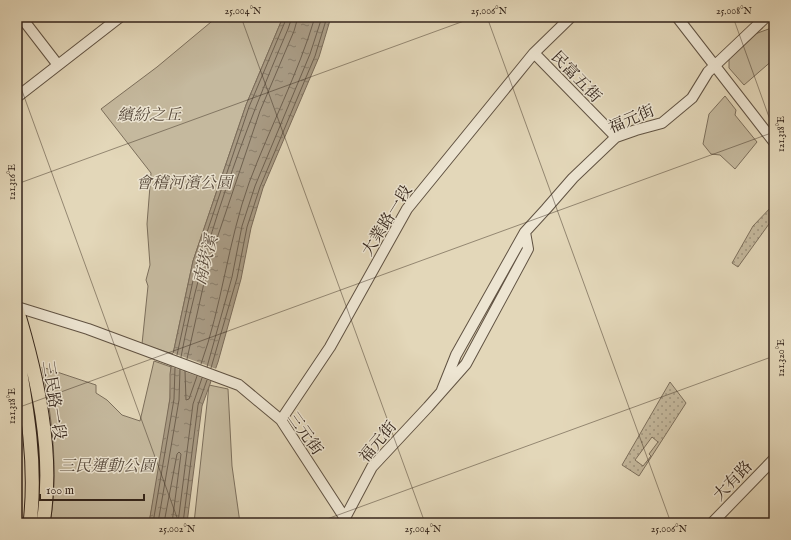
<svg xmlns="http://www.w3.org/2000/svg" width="791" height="540" viewBox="0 0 791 540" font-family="'IM FELL English','Noto Serif TC',serif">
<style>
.grass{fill:url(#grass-dots);stroke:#7c6f5c;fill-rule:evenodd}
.park{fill:#c5b99e;stroke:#7c6f5c}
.water{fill:url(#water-ripples);stroke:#7a6b59}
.pier{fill:#e3d7b9}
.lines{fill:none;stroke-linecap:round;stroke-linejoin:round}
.shore{stroke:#6e604f;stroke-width:1}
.minor-casing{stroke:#605242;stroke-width:12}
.major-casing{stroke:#34251b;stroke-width:15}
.minor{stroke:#ede5d2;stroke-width:10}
.major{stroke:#e3d7b9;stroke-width:13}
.ticks{fill:none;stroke:#34251b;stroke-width:1;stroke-opacity:0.45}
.labels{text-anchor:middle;stroke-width:3;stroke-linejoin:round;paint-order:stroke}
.street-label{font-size:16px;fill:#34251b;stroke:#ede5d2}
.park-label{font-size:16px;font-style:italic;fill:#584a3c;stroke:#ede5d2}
.water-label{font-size:17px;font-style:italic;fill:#57483a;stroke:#ede5d2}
.neatline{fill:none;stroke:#34251b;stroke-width:1.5}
.ticks-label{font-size:10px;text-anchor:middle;fill:#34251b}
</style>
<defs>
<pattern id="grass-dots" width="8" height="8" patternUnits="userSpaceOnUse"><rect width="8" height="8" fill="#c5b99e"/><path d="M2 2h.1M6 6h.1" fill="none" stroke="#a19680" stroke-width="1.8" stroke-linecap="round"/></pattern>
<pattern id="water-ripples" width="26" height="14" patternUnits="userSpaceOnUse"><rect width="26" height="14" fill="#a89a83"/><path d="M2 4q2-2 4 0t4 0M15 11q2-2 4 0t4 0" fill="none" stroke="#8a7d6a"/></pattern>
</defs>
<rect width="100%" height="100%" fill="#e3d7b9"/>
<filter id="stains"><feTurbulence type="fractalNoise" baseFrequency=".005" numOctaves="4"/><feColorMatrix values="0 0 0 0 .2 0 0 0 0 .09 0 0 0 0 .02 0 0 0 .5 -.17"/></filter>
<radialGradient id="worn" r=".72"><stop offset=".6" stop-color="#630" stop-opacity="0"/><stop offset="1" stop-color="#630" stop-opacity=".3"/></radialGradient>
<!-- grass -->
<path class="grass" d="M 774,204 L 774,217 L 738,267 L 732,263 L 753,226 Z
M 670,382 L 686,403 L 639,476 L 622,465 ZM 652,437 L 658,442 L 649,454 L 651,456 L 643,466 L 635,460 Z"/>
<!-- park -->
<path class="park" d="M 217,17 L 283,17 L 246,105 L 193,261 L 173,354 L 142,344 L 148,286 L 146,280 L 150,265 L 147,224 L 151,173 L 101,109 L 157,67 Z
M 774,27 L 774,59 L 744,85 L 729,68 L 729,57 L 755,34 Z
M 725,96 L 736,110 L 735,115 L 757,142 L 735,169 L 720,155 L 711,154 L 703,144 L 709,114 Z
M 154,361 L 171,367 L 170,398 L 164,443 L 149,523 L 50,523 C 59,472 52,417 42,367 L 96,385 L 96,393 L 107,400 L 122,415 L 140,421 Z
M 209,385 L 228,389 L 232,466 L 240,523 L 194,523 Z"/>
<!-- water -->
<path class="water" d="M 283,17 L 331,17 L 319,57 L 263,188 L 251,228 L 241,279 L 218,362 L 202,406 L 187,523 L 149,523 L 170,398 L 170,374 L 173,354 L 193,261 L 246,105 Z"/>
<!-- pier -->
<path class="pier" d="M 173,353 L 217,369 L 213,382 L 172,367 Z"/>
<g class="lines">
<!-- shore -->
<path class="shore" d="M 177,355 L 197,262 L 249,107 L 287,17
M 181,357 C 202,244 243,134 288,29 L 292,17
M 187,359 L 208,265 L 260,111 L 294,31 L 298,17
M 201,364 C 222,306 228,241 249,183 C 270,127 298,74 315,17
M 207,367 L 232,277 L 242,226 L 255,186 L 310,54 L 322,17
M 211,368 L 237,278 L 247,227 L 260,187 L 315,56 L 327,17
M 185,371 L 186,400 L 189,399 L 197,376
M 153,523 L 174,399 L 175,368
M 158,523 L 179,400 L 180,369
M 164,523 L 177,454 L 179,452 L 181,454 L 172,523
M 178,523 L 193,404 L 202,378
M 183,523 L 198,405 L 207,380"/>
<defs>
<path id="minor" d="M 21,17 L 58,65
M 677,17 L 774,142
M 534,53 L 616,137
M 17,97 L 120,17
M 17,307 L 88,329 L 239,385 L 281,420 L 348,523
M 442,390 L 456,355 L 525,232 L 546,209 L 573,178 L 616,137 L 636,130 L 662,123 L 692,98 L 708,72 L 766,17
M 281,420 L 330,347 L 407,209 L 534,53 L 571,17
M 344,523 L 345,518 L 372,467 L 428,407 L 466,364 L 528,249 L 525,232
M 712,523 L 774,459"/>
<path id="major" d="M 17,309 C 37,375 55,454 43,523
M 17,351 C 27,408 37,465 30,523"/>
</defs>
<!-- minor casing -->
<use href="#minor" class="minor-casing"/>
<!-- major casing -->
<use href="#major" class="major-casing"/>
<!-- minor -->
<use href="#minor" class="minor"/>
<!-- major -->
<use href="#major" class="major"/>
</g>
<!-- ticks -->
<path class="ticks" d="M 241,17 L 425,523M 487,17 L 671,523M 733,17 L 774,131M 17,77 L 179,523M 17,184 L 475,17M 17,408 L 774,132M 316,523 L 774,356"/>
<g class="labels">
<!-- street labels -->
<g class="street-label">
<text transform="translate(577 76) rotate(46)" y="6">民富五街</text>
<text transform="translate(631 118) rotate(-23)" y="6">福元街</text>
<text transform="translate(386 220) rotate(-58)" y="6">大業路一段</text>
<text transform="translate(55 400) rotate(81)" y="6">三民路一段</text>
<text transform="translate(306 433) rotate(55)" y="6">三元街</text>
<text transform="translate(377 441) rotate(-50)" y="6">福元街</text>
<text transform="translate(732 480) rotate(-46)" y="6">大有路</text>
</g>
<!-- park labels -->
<g class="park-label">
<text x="149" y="120">繽紛之丘</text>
<text x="184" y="188">會稽河濱公園</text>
<text x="107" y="471">三民運動公園</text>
</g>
<!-- water labels -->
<g class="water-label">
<text transform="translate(205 260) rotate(-75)" y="6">南崁溪</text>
</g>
</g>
<!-- margin -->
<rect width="791" height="540" fill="none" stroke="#e3d7b9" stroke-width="44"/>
<!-- scale -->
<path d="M40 494v6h104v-6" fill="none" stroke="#34251b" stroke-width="2"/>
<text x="46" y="494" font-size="12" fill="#34251b" stroke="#ede5d2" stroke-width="3" paint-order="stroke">100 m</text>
<rect x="22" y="22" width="747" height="496" class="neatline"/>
<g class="ticks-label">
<text x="243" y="14">25.004°N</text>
<text x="489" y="14">25.006°N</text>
<text x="734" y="14">25.008°N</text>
<text transform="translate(780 134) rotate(-90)" y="4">121.318°E</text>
<text transform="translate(11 182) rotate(-90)" y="4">121.316°E</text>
<text transform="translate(780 358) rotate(-90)" y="4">121.320°E</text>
<text transform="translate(11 406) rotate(-90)" y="4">121.318°E</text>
<text x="177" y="532">25.002°N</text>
<text x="423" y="532">25.004°N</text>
<text x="669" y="532">25.006°N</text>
</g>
<rect width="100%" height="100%" filter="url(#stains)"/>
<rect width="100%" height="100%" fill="url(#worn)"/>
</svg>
